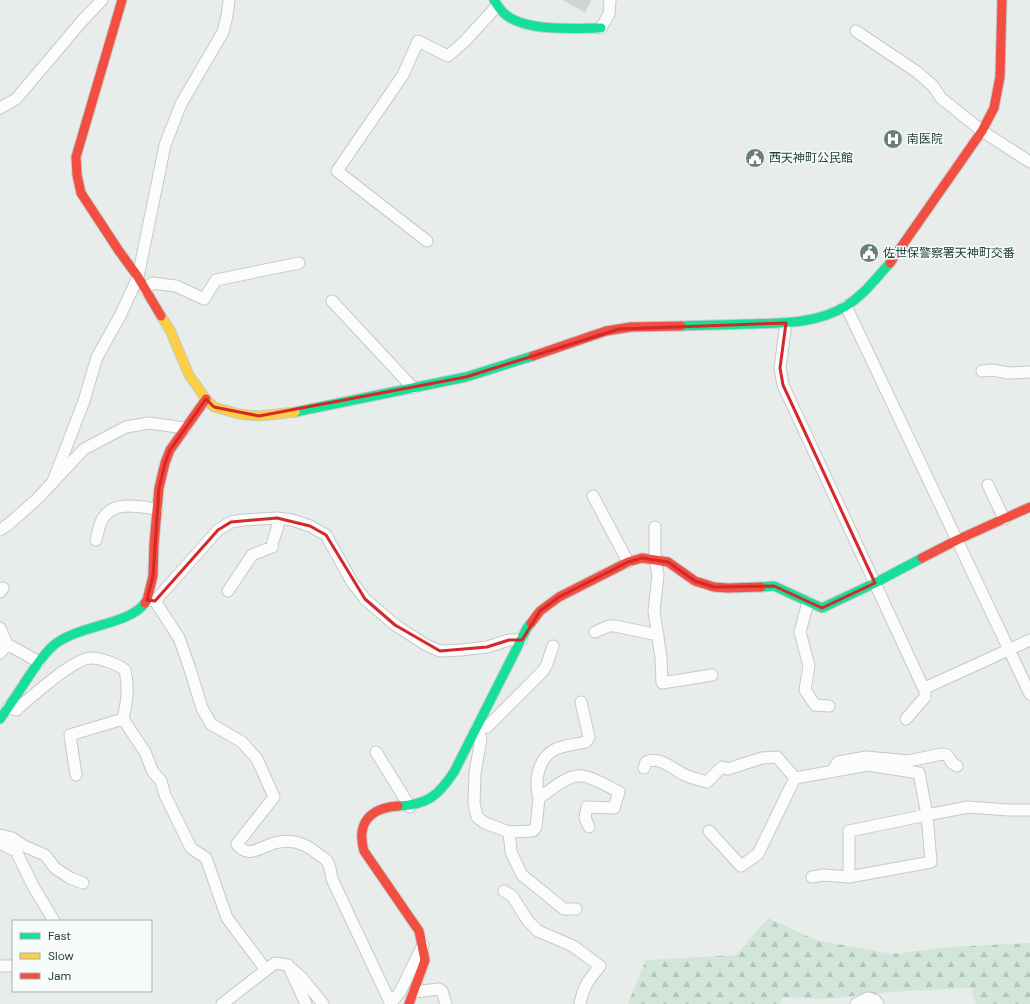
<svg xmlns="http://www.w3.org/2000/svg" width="1030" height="1004" viewBox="0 0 1030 1004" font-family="'DM Sans','Noto Sans JP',sans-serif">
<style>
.forest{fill:url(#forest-firs)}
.building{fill:#cfd4d2;stroke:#d1d6d4}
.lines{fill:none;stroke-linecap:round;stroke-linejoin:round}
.street-casing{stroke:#c5cac8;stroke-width:13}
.fast-casing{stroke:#c3cbc8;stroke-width:11}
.slow-casing{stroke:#c3cbc8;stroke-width:11}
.jam-casing{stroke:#c3cbc8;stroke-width:11}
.street{stroke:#fcfcfc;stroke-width:11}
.fast{stroke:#16e098;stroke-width:9}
.slow{stroke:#ffcf43;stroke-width:9}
.jam{stroke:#f24e42;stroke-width:9}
.marked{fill:none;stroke:#d62828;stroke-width:3;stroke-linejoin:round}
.labels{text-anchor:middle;stroke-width:3;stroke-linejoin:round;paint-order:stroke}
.poi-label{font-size:12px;fill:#24423a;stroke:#f7fbf9;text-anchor:start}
</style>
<defs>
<pattern id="forest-firs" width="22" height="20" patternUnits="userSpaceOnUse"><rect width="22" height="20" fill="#d1e6d8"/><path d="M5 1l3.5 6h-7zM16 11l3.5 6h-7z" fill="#b3c6ba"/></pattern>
</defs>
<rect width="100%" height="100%" fill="#e8edeb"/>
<!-- forest -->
<path class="forest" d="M 768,918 L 816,940 L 892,954 L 950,947 L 1030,943 L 1030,1004 L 976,1004 L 971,988 L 905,991 L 825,999 L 783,997 L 779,1004 L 628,1004 L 646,960 L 736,955 Z"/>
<!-- building -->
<path class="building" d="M 563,0 L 591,0 L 585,12 Z"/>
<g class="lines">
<defs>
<path id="street" d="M 601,28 L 609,14 L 610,0
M 856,31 L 917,72 L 933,86 L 941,98 L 982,131 L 1030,162
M 0,108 L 16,99 L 82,21 L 102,0
M 427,241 L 337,171 L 403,75 L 418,41 L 448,56 L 465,41 L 496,7
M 145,290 L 152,283 L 176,286 L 204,299 L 216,280 L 299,263
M 332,301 L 413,388
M 846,306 L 1030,694
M 786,323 L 780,368 L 783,385 L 923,687 L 925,688 L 1030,640
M 982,371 L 992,370 L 1009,373 L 1030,372
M 52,484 L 84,401 L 97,357 L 120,316 L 138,277 L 165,145 L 181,104 L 223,32 L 227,16 L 229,0
M 988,485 L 1004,519
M 593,496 L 628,562
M 655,527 L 655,559 L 658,575 L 654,611 L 661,658 L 662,683 L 712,675
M 0,530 L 10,523 L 36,500 L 84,449 L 126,427 L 149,423 L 185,428
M 96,540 C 98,533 99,524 103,518 C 114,500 140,507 157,509
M 228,591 L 252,555 L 272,547 C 273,535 280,530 277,518
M 0,592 L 3,588
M 149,600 L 155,601 L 218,530 L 231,522 L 243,520 L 277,518 L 292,520 L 310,526 L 326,535 L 352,582 L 365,599 L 395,625 L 426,645 L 440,651 L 461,650 L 487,647 L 509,640 L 522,640
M 155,601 L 179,638 L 189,666 L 202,708 L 211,724 L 242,742 L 257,759 L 274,797 L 237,844 C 248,861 264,844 279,842 C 295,839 308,845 319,855 C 322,856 325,859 327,861 C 330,866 331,873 332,879 L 391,1004
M 808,602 L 800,632 L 809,666 L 805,690 L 815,705 L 829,706
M 0,628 L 7,644 L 39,662
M 595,632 L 609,626 L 615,626 L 658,635
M 553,646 L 547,664 L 543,671 L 487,727 L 477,728 L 481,739 L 475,773 L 474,803 L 477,817 L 485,823 L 509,832 L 533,831 L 536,827 L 539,798 C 553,789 570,771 587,777 C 598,780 609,787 619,792 L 614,808 L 587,807 L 585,818 L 589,827
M 0,653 L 7,644
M 8,707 L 16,710 C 30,698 74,658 91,658 C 101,658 117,664 125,670 C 129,689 127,701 123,719 L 145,752 L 153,772 L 161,781 L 165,795 L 191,848 L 206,858 L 227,918 L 266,970 L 275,963 L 288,965 L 306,1004
M 906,719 L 925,697 L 925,688
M 376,752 L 410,807
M 644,768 L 646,762 C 659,755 674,770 685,775 C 692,778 700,780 707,782 L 722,767 L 728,769 L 762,758 L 777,757 L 795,778
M 832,772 L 838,762 L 866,757 L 908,761 L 942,754 L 947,755 L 952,763 L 957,766
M 76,775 L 70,735 L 123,719
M 539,798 C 534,781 538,757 556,749 C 565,745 577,744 586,742 L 589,737 L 581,702
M 709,831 L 741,866 L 758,854 L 795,778 L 868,765 L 919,773 L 927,815 L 968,807 L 1009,810 L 1030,810
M 509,832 L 511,852 L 522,875 L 564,909 L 576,909
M 0,835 L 12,838 L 24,846 L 45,855 L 55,868 L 70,878 L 83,883
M 0,843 L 16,851 L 33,886 L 54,921
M 812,877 L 824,875 L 849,877 L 931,862 L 927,815 L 849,831 L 849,877
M 504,891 L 512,896 L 528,921 L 538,931 L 573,946 L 600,966 C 589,979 583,987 580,1004
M 0,966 L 13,966
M 292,969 L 302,978 L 323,1004
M 414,992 L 439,989 L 442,991 L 446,1004
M 222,1004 L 266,970
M 390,1004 L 400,992 L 423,945
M 856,1004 L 868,998 L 875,1000 L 878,1004"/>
<path id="fast" d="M 494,0 C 496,3 498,7 501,10 C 519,33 574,28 601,28
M 681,326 C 703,325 726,325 748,324 C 781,323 817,324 846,306 C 864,295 876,278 890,263
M 295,412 L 466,377 L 533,356
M 761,587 L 774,586 L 822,608 L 875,583 L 922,558
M 0,719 C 10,705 20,690 29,676 C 37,665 44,653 54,645 C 78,625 129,625 145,603
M 398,806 C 427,805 438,796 454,772 L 527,628 L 531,623"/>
<path id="slow" d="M 161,316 L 170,330 L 189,375 L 206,399 L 214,407 L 239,414 L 259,416 L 295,412"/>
<path id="jam" d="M 122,0 L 76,157 L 77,175 L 81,193 L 119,251 L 138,277 L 161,316
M 890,263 L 982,131 L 994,108 L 1000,77 L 1002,0
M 533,356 L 606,331 L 631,327 L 681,326
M 922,558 L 957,540 L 1030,507
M 145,603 L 147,600 L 153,576 L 154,544 L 159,488 L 165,463 L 170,450 L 206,399
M 531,623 L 540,611 L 559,597 L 628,562 L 642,558 L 668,562 L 695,581 L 714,587 L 728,588 L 761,587
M 398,806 C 370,808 356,823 364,851 L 419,931 L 425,960 L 409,1004"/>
</defs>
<!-- street casing -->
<use href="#street" class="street-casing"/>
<!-- fast casing -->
<use href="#fast" class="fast-casing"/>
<!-- slow casing -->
<use href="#slow" class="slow-casing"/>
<!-- jam casing -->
<use href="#jam" class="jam-casing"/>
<!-- street -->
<use href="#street" class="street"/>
<!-- fast -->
<use href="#fast" class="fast"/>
<!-- slow -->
<use href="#slow" class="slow"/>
<!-- jam -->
<use href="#jam" class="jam"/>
</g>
<!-- marked area -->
<path class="marked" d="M 786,323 L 780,368 L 783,385 L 875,583 L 822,608 L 774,586 L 714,587 L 695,581 L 668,562 L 642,558 L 628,562 L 559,597 L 540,611 L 522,640 L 509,640 L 487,647 L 440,651 L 395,625 L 365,599 L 326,535 L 310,526 L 277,518 L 231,522 L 218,530 L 155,601 L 147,600 L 153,576 L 159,488 L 165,463 L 170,450 L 206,399 L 214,407 L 259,416 L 466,377 L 619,329 Z"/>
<!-- icons -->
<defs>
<symbol id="hospital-disc" viewBox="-11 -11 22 22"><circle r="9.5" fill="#697e78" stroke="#f7fbf9"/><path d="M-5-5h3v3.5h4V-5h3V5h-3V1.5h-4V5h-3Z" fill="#fff"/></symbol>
<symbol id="civic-disc" viewBox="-11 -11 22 22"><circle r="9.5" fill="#697e78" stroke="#f7fbf9"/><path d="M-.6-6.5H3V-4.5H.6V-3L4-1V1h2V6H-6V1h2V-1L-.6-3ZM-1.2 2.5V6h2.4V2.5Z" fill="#fff"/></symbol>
</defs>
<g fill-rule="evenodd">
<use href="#hospital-disc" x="882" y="128" width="22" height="22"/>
<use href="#civic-disc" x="744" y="147" width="22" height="22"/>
<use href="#civic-disc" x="858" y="242" width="22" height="22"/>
</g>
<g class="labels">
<!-- poi labels -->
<g class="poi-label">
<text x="907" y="143">南医院</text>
<text x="769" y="162">西天神町公民館</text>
<text x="883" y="257">佐世保警察署天神町交番</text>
</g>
</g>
<!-- legend -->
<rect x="12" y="920" width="140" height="72" fill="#f7fbf9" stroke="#a3b1ad"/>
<rect x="20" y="933" width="20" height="6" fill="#16e098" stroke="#a3b1ad"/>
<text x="48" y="940" font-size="12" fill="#24423a">Fast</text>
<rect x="20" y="953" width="20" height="6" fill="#ffcf43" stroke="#a3b1ad"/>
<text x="48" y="960" font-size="12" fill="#24423a">Slow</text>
<rect x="20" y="973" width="20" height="6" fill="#f24e42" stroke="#a3b1ad"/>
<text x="48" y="980" font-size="12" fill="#24423a">Jam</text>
</svg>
